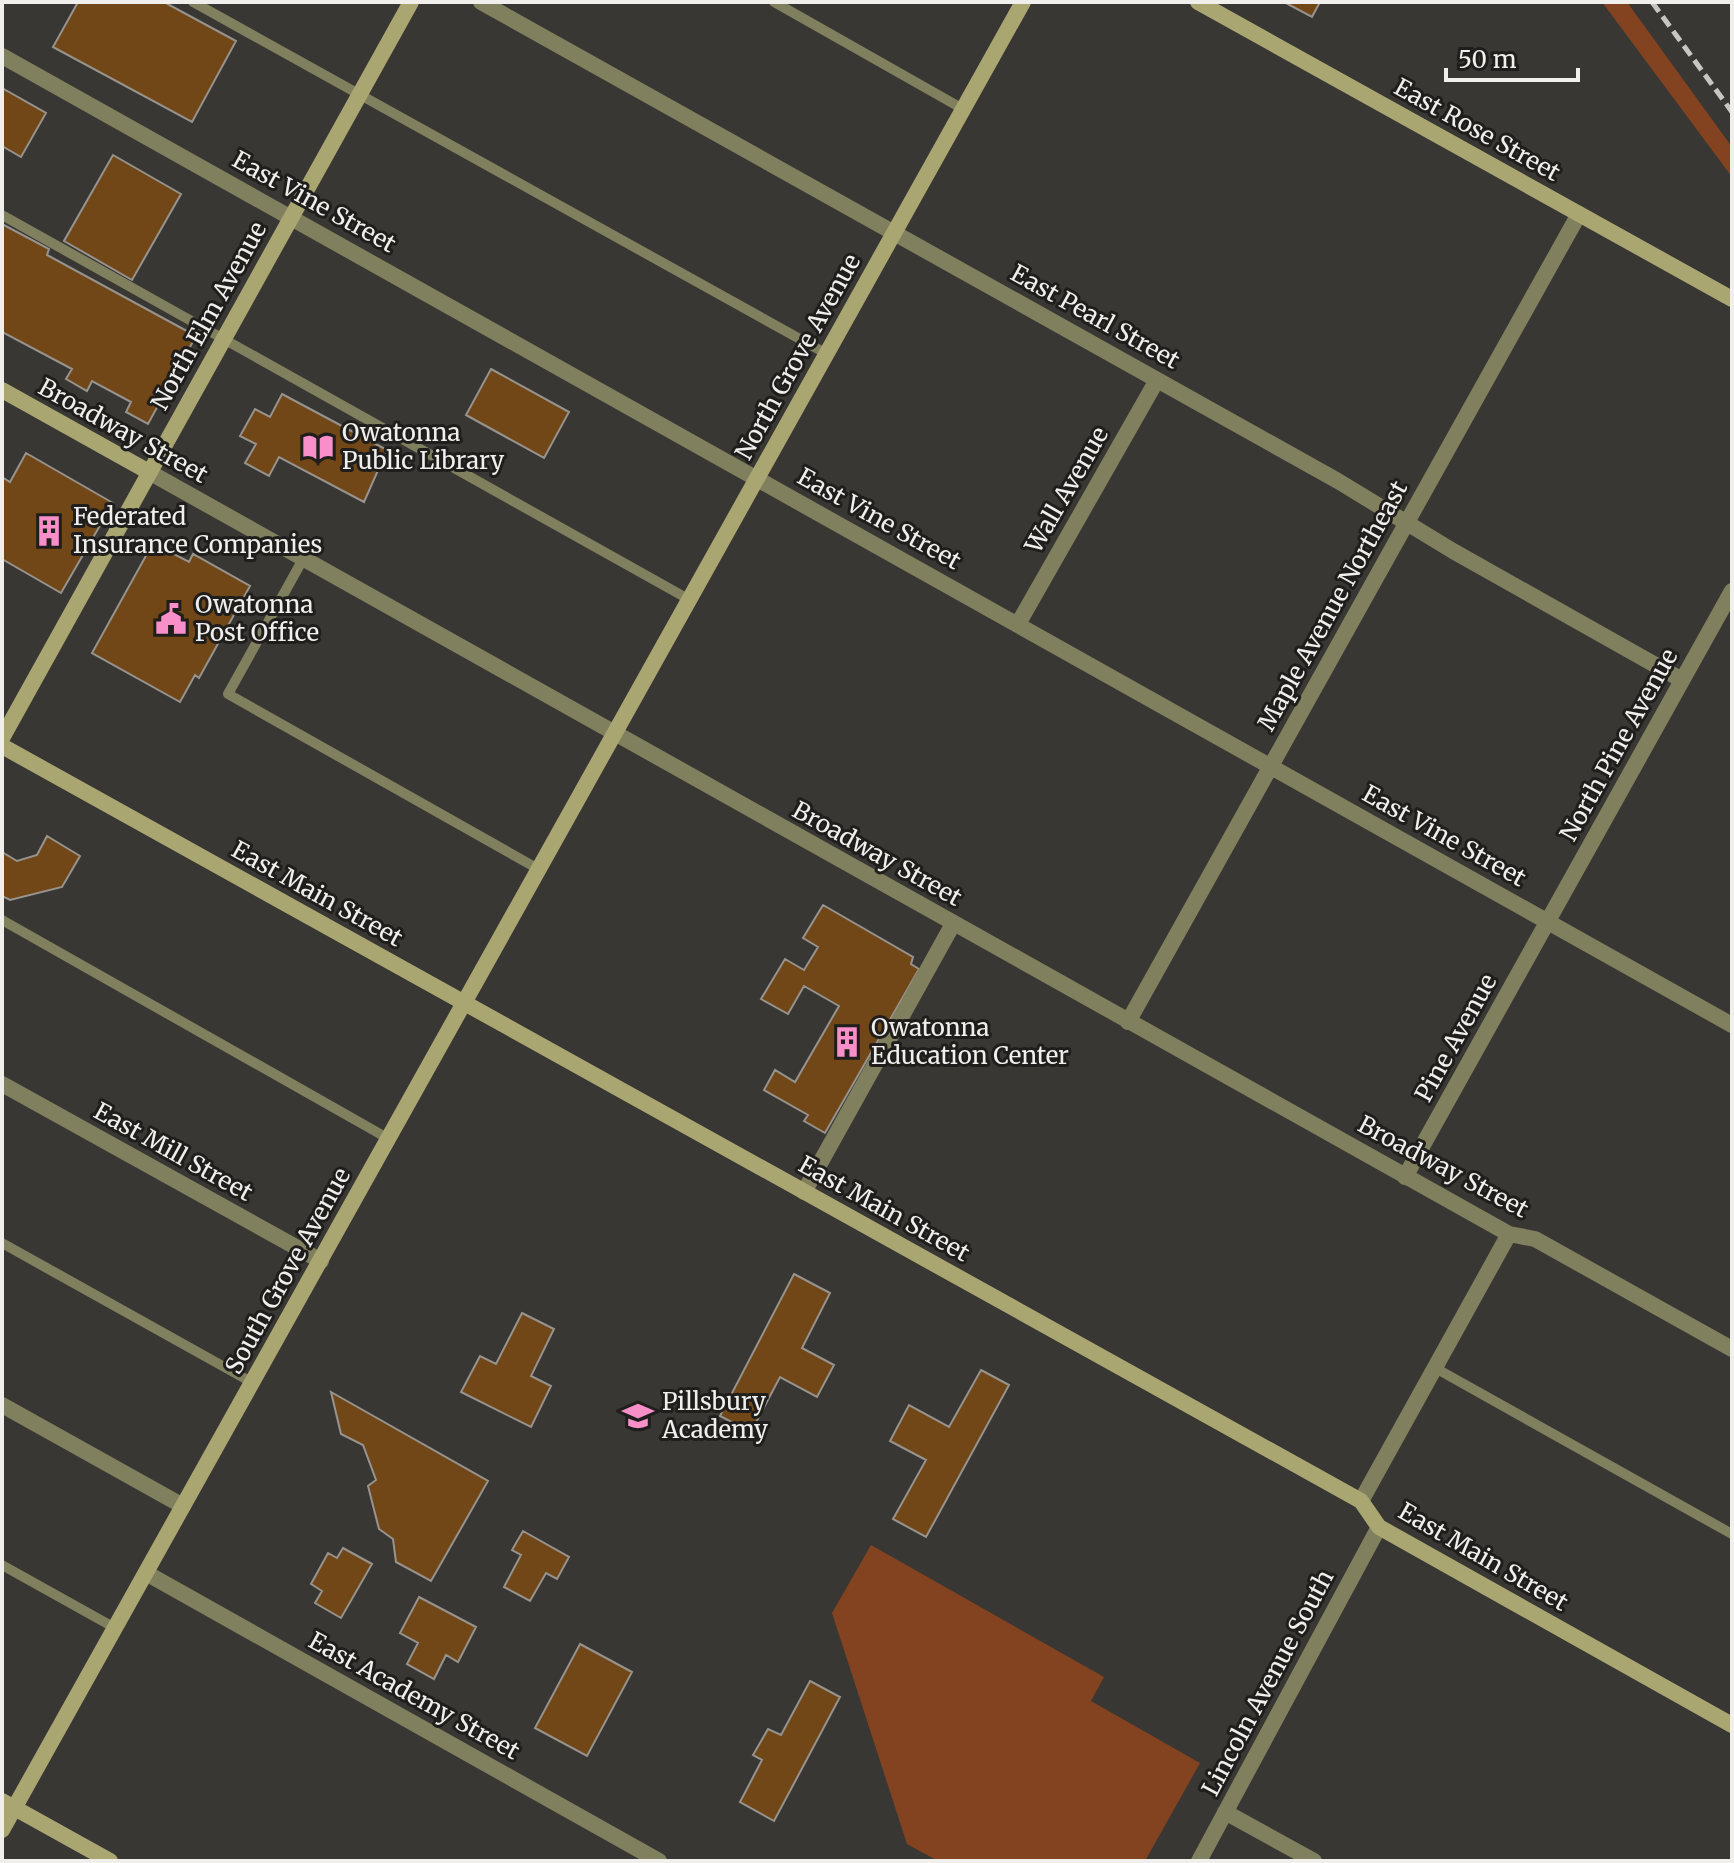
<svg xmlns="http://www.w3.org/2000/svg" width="1734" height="1863" viewBox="0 0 1734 1863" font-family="Merriweather,serif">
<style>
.green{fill:#834220}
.building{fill:#714717;stroke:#97938f;stroke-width:2}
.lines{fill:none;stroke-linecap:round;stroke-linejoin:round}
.lane{stroke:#807f5e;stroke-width:10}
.street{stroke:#807f5e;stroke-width:16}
.secondary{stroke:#a9a672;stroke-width:16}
.rail{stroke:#c7c6c3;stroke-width:5;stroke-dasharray:12 6;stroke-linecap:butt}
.labels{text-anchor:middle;stroke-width:6;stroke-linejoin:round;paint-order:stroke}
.street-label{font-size:24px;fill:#f0efec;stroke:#1f1e1c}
.poi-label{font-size:24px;fill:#f0efec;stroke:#1f1e1c;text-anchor:start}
</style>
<rect width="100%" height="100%" fill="#393733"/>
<!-- green -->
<path class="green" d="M 1602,2 L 1627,2 L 1732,147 L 1732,177 Z
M 871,1545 L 1104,1677 L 1091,1701 L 1200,1763 L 1145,1861 L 938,1861 L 907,1844 L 832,1613 Z"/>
<!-- building -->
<path class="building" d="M 78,2 L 164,2 L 236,41 L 192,122 L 53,47 Z
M 1284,2 L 1320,2 L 1312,17 Z
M 2,88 L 46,113 L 21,157 L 2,146 Z
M 113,155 L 181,194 L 132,280 L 64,241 Z
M 2,224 L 49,249 L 47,255 L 196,336 L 148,424 L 126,412 L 131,402 L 92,381 L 87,391 L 66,379 L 72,369 L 2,332 Z
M 491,369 L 569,412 L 544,458 L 466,415 Z
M 282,394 L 387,450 L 364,502 L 279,457 L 269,476 L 245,463 L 256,444 L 240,436 L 255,409 L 270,417 Z
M 26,453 L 113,503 L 61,593 L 2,559 L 2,477 L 10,482 Z
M 153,543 L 189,562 L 193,554 L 250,586 L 199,678 L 195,675 L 180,702 L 92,653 Z
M 47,836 L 80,856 L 62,887 L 10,900 L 2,896 L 2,852 L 17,861 L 37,855 Z
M 823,905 L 913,957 L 911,964 L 919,969 L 825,1133 L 804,1121 L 808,1115 L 764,1090 L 775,1070 L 795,1082 L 839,1006 L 804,986 L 788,1014 L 761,999 L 785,959 L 804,970 L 818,947 L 803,938 Z
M 794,1274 L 830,1293 L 802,1348 L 834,1365 L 817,1397 L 780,1377 L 751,1432 L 720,1416 Z
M 522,1313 L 554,1329 L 531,1376 L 551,1386 L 531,1427 L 461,1392 L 480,1356 L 496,1364 Z
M 981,1370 L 1009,1385 L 926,1537 L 893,1519 L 926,1460 L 890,1441 L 909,1405 L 949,1427 Z
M 331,1392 L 488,1481 L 431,1581 L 396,1562 L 393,1539 L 379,1529 L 368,1486 L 376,1480 L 363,1445 L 341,1434 Z
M 523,1531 L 569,1557 L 557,1579 L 546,1573 L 530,1601 L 504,1587 L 521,1555 L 512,1550 Z
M 343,1548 L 372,1564 L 341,1618 L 315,1603 L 322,1591 L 311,1584 L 328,1553 L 337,1558 Z
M 419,1597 L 476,1627 L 458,1662 L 446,1655 L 434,1679 L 407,1664 L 418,1643 L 400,1633 Z
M 580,1644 L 632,1672 L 587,1756 L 535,1728 Z
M 810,1681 L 840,1697 L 774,1821 L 740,1802 L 762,1760 L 753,1755 L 768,1729 L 781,1735 Z"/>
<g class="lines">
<!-- lane -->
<path class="lane" d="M 193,2 L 827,354
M 774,2 L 963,109
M 2,215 L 690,600
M 302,561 L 228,694 L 540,870
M 2,920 L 389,1139
M 2,1243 L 253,1383
M 1437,1369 L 1732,1534
M 2,1565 L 115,1628"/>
<!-- street -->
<path class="street" d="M 481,2 L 1338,481 L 1453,551 L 1682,680
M 2,56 L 1732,1025
M 149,472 L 1509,1234 L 1535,1239 L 1732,1349
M 1018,624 L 1157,380
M 1128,1022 L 1579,214
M 2,1084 L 321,1261
M 1405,1177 L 1732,591
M 804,1192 L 953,924
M 2,1405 L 183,1506
M 1361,1501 L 1509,1234
M 146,1573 L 659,1861
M 1225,1812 L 1314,1861
M 1199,1861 L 1379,1527"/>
<!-- secondary -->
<path class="secondary" d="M 1198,2 L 1732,299
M 2,390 L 149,472
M 2,738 L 411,2
M 2,746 L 1361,1501 L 1379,1527 L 1732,1725
M 2,1801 L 110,1861
M 2,1830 L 1023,2"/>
<!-- rail -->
<path class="rail" d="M 1652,2 L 1732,112"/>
</g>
<!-- icons -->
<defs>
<symbol id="library-bare" viewBox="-9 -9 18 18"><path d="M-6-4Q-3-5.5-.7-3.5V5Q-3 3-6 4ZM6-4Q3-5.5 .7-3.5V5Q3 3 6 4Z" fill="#f98fc9" stroke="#1f1e1c" stroke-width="2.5" paint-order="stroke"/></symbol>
<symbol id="building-bare" viewBox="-9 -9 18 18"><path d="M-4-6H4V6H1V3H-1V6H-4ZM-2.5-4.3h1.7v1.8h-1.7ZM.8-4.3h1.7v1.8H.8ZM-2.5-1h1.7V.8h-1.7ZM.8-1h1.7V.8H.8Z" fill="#f98fc9" stroke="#1f1e1c" stroke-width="2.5" paint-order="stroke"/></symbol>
<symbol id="civic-bare" viewBox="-9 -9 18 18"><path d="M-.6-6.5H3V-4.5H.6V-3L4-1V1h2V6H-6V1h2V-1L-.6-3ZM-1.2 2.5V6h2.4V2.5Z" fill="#f98fc9" stroke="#1f1e1c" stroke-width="2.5" paint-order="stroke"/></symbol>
<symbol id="school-bare" viewBox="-9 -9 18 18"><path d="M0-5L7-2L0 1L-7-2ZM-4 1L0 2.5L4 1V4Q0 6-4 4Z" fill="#f98fc9" stroke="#1f1e1c" stroke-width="2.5" paint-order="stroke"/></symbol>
</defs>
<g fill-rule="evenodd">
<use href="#library-bare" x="296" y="425" width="44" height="44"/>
<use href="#building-bare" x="27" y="509" width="44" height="44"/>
<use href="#civic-bare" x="149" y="597" width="44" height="44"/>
<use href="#building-bare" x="825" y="1020" width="44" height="44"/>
<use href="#school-bare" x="616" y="1394" width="44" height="44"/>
</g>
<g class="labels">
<!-- street labels -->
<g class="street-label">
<text transform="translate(1477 130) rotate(29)" y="8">East Rose Street</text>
<text transform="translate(314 202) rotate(29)" y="8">East Vine Street</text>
<text transform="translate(209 316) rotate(-61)" y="8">North Elm Avenue</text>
<text transform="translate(1095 317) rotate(29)" y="8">East Pearl Street</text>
<text transform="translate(798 357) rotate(-61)" y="8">North Grove Avenue</text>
<text transform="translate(123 431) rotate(29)" y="8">Broadway Street</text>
<text transform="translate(1067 490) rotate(-60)" y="8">Wall Avenue</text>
<text transform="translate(879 519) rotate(29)" y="8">East Vine Street</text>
<text transform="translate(1333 606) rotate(-61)" y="8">Maple Avenue Northeast</text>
<text transform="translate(1619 745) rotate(-61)" y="8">North Pine Avenue</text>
<text transform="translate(1444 836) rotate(29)" y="8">East Vine Street</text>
<text transform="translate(877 854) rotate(29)" y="8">Broadway Street</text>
<text transform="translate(317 894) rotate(29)" y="8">East Main Street</text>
<text transform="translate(1456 1038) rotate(-61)" y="8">Pine Avenue</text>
<text transform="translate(173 1152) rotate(29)" y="8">East Mill Street</text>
<text transform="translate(1443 1167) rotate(28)" y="8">Broadway Street</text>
<text transform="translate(884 1209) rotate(29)" y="8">East Main Street</text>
<text transform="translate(288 1271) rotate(-61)" y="8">South Grove Avenue</text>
<text transform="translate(1483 1557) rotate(30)" y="8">East Main Street</text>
<text transform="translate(1268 1683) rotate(-62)" y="8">Lincoln Avenue South</text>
<text transform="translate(414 1696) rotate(29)" y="8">East Academy Street</text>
</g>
<!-- poi labels -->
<g class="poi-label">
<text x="342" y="441">Owatonna<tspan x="342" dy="28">Public Library</tspan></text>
<text x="73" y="525">Federated<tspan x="73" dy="28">Insurance Companies</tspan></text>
<text x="195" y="613">Owatonna<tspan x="195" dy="28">Post Office</tspan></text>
<text x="871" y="1036">Owatonna<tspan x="871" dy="28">Education Center</tspan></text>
<text x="662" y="1410">Pillsbury<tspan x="662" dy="28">Academy</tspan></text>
</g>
</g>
<!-- border -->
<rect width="1734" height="1863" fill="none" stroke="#f0efec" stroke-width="8"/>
<!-- scale -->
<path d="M1446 68v12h132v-12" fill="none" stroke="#f0efec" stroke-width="4"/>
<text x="1458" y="68" font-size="24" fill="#f0efec" stroke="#1f1e1c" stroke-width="6" paint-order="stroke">50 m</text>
</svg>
